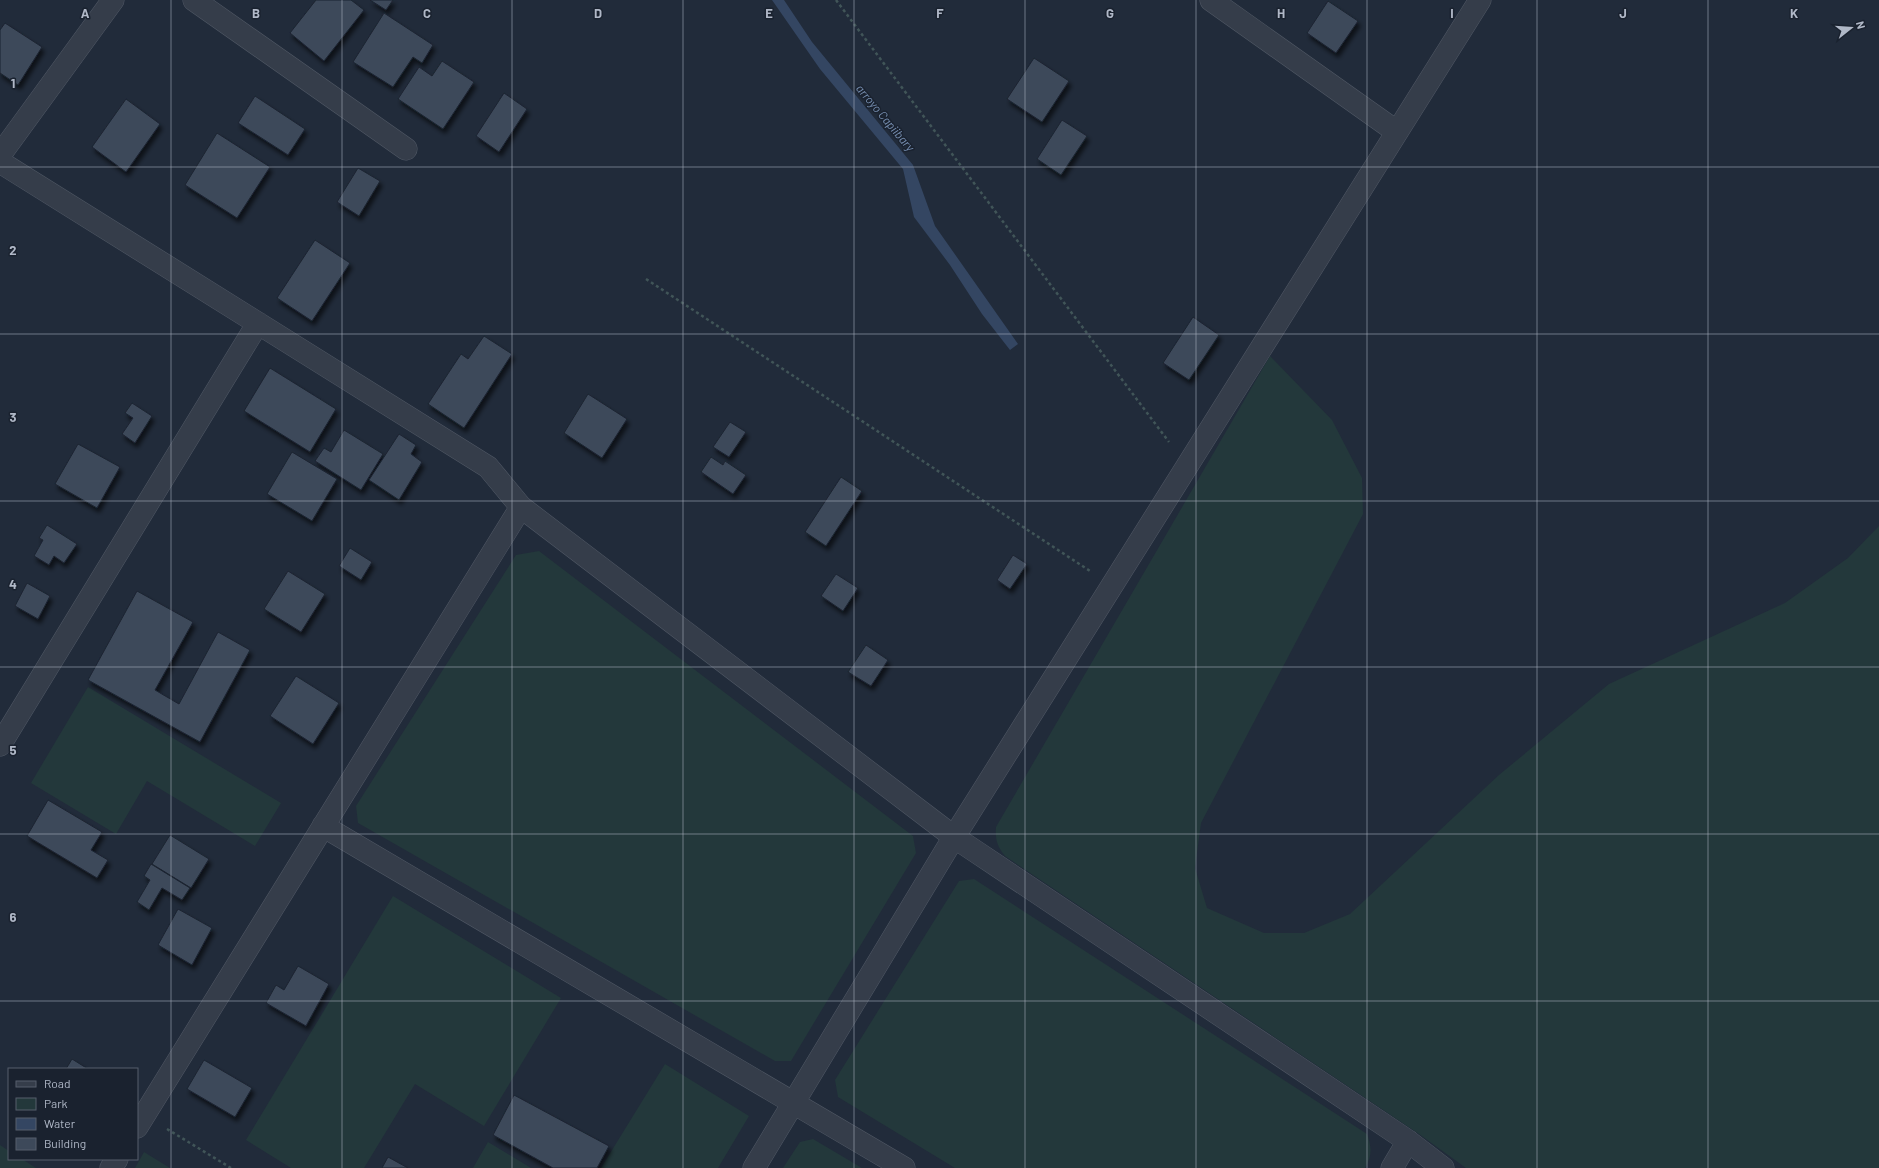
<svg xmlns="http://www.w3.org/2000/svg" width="1879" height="1168" viewBox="0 0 1879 1168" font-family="Barlow,sans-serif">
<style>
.green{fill:#23383b}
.water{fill:#344662}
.building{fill:#3d495a;stroke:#1c2431;filter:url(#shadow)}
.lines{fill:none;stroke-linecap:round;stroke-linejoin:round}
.minor-casing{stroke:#505865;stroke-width:23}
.path{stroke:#415558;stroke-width:2.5;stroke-dasharray:3 3;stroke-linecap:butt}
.minor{stroke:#353d4a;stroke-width:22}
.grid{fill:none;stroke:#b0b8c7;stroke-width:1;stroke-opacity:0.55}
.labels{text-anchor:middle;stroke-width:3;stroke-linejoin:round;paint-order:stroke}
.water-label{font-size:12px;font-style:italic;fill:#768eb0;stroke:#1a222f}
.grid-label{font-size:13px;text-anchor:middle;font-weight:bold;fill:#b0b8c7;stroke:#1a222f;stroke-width:3;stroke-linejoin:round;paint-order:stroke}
</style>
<defs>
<filter id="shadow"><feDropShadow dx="2.5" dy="4.5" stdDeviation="2" flood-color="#0009"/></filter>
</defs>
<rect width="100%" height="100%" fill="#212b3a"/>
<!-- green -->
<path class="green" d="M 1270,356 L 1332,420 L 1362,478 L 1363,514 L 1201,823 L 1195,868 L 1207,908 L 1264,933 L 1304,933 L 1350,914 L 1499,775 L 1609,684 L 1785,603 L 1848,558 L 1879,526 L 1879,1168 L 1466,1168 L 1419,1134 L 1005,856 C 997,846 995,839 996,827 Z
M 539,551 L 913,836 L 916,853 L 791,1061 L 775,1061 L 358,823 L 356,806 L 516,555 Z
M 88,687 L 281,803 L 255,846 L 147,781 L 116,834 L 31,783 Z
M 974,879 L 1367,1134 C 1372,1148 1372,1156 1365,1168 L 955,1168 L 838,1097 L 835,1080 L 959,881 Z
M 393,896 L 561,998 L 484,1126 L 415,1084 L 364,1168 L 291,1168 L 246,1140 Z
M 665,1064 L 749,1116 L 718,1168 L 601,1168 Z
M 813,1139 L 862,1168 L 783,1168 L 800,1142 Z
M 488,1142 L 531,1168 L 473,1168 Z
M 0,1145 L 9,1151 L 9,1159 L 22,1159 L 36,1168 L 0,1168 Z
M 144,1152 L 170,1168 L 135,1168 Z"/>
<!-- water -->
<path class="water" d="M 772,0 L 784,0 L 812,42 L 913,165 L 935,226 L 1018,344 L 1010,350 L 982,314 L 950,265 L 914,217 L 903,169 L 820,69 Z"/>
<!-- building -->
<path class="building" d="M 316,0 L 351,0 L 364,10 L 324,61 L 290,33 Z
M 370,0 L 393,0 L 386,10 Z
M 1328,1 L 1358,21 L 1336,53 L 1307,33 Z
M 384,13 L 433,45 L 422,63 L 413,57 L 393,87 L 353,62 Z
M 5,23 L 42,47 L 18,85 L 0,73 L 0,30 Z
M 1034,58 L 1069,81 L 1042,122 L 1007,99 Z
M 442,61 L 474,82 L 443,129 L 398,99 L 419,67 L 432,76 Z
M 504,93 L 527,109 L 499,152 L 476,136 Z
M 255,96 L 305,129 L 288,155 L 238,123 Z
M 126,99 L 160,124 L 126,172 L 92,147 Z
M 1062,120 L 1087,136 L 1061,175 L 1037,159 Z
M 217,133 L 270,167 L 237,218 L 185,185 Z
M 358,168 L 380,181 L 359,216 L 337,202 Z
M 315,240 L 350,263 L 312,321 L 277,298 Z
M 1193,317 L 1219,335 L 1189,380 L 1163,363 Z
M 484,336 L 512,354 L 464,428 L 428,404 L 461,354 L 468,359 Z
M 270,368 L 336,409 L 310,452 L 244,411 Z
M 588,394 L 627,419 L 602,458 L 564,433 Z
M 132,403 L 152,416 L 135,443 L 122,434 L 133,418 L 125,413 Z
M 730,422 L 746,432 L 729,457 L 713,447 Z
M 344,430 L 383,454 L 361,490 L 315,461 L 324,448 L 331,452 Z
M 399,434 L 416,445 L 411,454 L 422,462 L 399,500 L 369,480 Z
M 78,444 L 120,467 L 97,508 L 55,484 Z
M 292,452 L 337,479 L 312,521 L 267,494 Z
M 711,457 L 723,465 L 725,461 L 746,475 L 733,494 L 701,472 Z
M 841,477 L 862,491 L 826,546 L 805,532 Z
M 47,525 L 77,544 L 64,563 L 54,556 L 49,565 L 34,556 L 43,540 L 39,538 Z
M 350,548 L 372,562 L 361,580 L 339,566 Z
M 1013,555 L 1027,564 L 1010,589 L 997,580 Z
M 288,571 L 325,594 L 301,632 L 264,609 Z
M 836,574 L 858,588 L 843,611 L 821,596 Z
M 27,583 L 50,596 L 38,619 L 15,606 Z
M 137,591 L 193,622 L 155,690 L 179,704 L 218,632 L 250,650 L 200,742 L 88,680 Z
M 866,645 L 888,660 L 871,686 L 848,672 Z
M 296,676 L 339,703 L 313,744 L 270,716 Z
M 48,800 L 102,832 L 91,850 L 108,860 L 97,878 L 27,836 Z
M 170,835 L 209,859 L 191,888 L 152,864 Z
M 151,864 L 190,888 L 182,900 L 162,888 L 149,910 L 137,902 L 150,880 L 144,876 Z
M 178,909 L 212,928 L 192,965 L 158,945 Z
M 298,966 L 329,984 L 306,1026 L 266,1003 L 276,985 L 284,990 Z
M 72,1059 L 88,1069 L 66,1069 Z
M 204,1060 L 252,1088 L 235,1117 L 187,1089 Z
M 514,1095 L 609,1146 L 597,1168 L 553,1168 L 493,1135 Z
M 388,1157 L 408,1168 L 382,1168 Z"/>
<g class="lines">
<defs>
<path id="minor" d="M 194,0 L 406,149
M 1211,0 L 1397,132
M 0,155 L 113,0
M 0,162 L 488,467 L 521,507 L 954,837 L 1408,1141 L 1443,1168
M 0,745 L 258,323
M 323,826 L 904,1168
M 137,1127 L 521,507
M 111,1168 L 117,1159
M 754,1168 L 954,837 L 1480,0
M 1392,1168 L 1408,1141"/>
</defs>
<!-- minor casing -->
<use href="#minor" class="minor-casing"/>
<!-- path -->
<path class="path" d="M 836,0 L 1169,442
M 646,279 L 1090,571
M 167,1129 L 231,1168"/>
<!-- minor -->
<use href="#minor" class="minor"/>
</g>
<!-- grid -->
<path class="grid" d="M 171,0 L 171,1168M 342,0 L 342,1168M 512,0 L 512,1168M 683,0 L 683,1168M 854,0 L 854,1168M 1025,0 L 1025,1168M 1196,0 L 1196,1168M 1367,0 L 1367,1168M 1537,0 L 1537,1168M 1708,0 L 1708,1168M 0,167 L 1879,167M 0,334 L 1879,334M 0,501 L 1879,501M 0,667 L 1879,667M 0,834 L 1879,834M 0,1001 L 1879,1001"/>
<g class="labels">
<!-- water labels -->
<g class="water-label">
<text transform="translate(885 118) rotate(50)" y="4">arroyo Capiibary</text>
</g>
</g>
<g class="grid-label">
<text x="85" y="18">A</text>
<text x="256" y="18">B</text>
<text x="427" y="18">C</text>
<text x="598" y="18">D</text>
<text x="769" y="18">E</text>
<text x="940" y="18">F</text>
<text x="1110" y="18">G</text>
<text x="1281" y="18">H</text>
<text x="1452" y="18">I</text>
<text x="1623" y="18">J</text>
<text x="1794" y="18">K</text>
<text x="13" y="88">1</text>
<text x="13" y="255">2</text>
<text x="13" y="422">3</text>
<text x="13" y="589">4</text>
<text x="13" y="755">5</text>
<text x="13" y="922">6</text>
</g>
<!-- legend -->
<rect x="8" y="1068" width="130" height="92" fill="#1a222f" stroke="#565e6c"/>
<rect x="16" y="1081" width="20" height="6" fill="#353d4a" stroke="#565e6c"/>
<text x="44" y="1088" font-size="12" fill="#b0b8c7">Road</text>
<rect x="16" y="1098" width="20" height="12" fill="#23383b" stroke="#565e6c"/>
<text x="44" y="1108" font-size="12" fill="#b0b8c7">Park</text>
<rect x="16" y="1118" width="20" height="12" fill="#344662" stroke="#565e6c"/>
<text x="44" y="1128" font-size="12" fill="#b0b8c7">Water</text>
<rect x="16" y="1138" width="20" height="12" fill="#3d495a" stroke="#565e6c"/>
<text x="44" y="1148" font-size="12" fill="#b0b8c7">Building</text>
<!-- north arrow -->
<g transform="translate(1851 28) rotate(73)" stroke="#1a222f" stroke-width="3" paint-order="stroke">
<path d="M0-3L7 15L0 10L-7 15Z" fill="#b0b8c7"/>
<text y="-6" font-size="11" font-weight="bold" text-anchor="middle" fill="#b0b8c7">N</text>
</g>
</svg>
